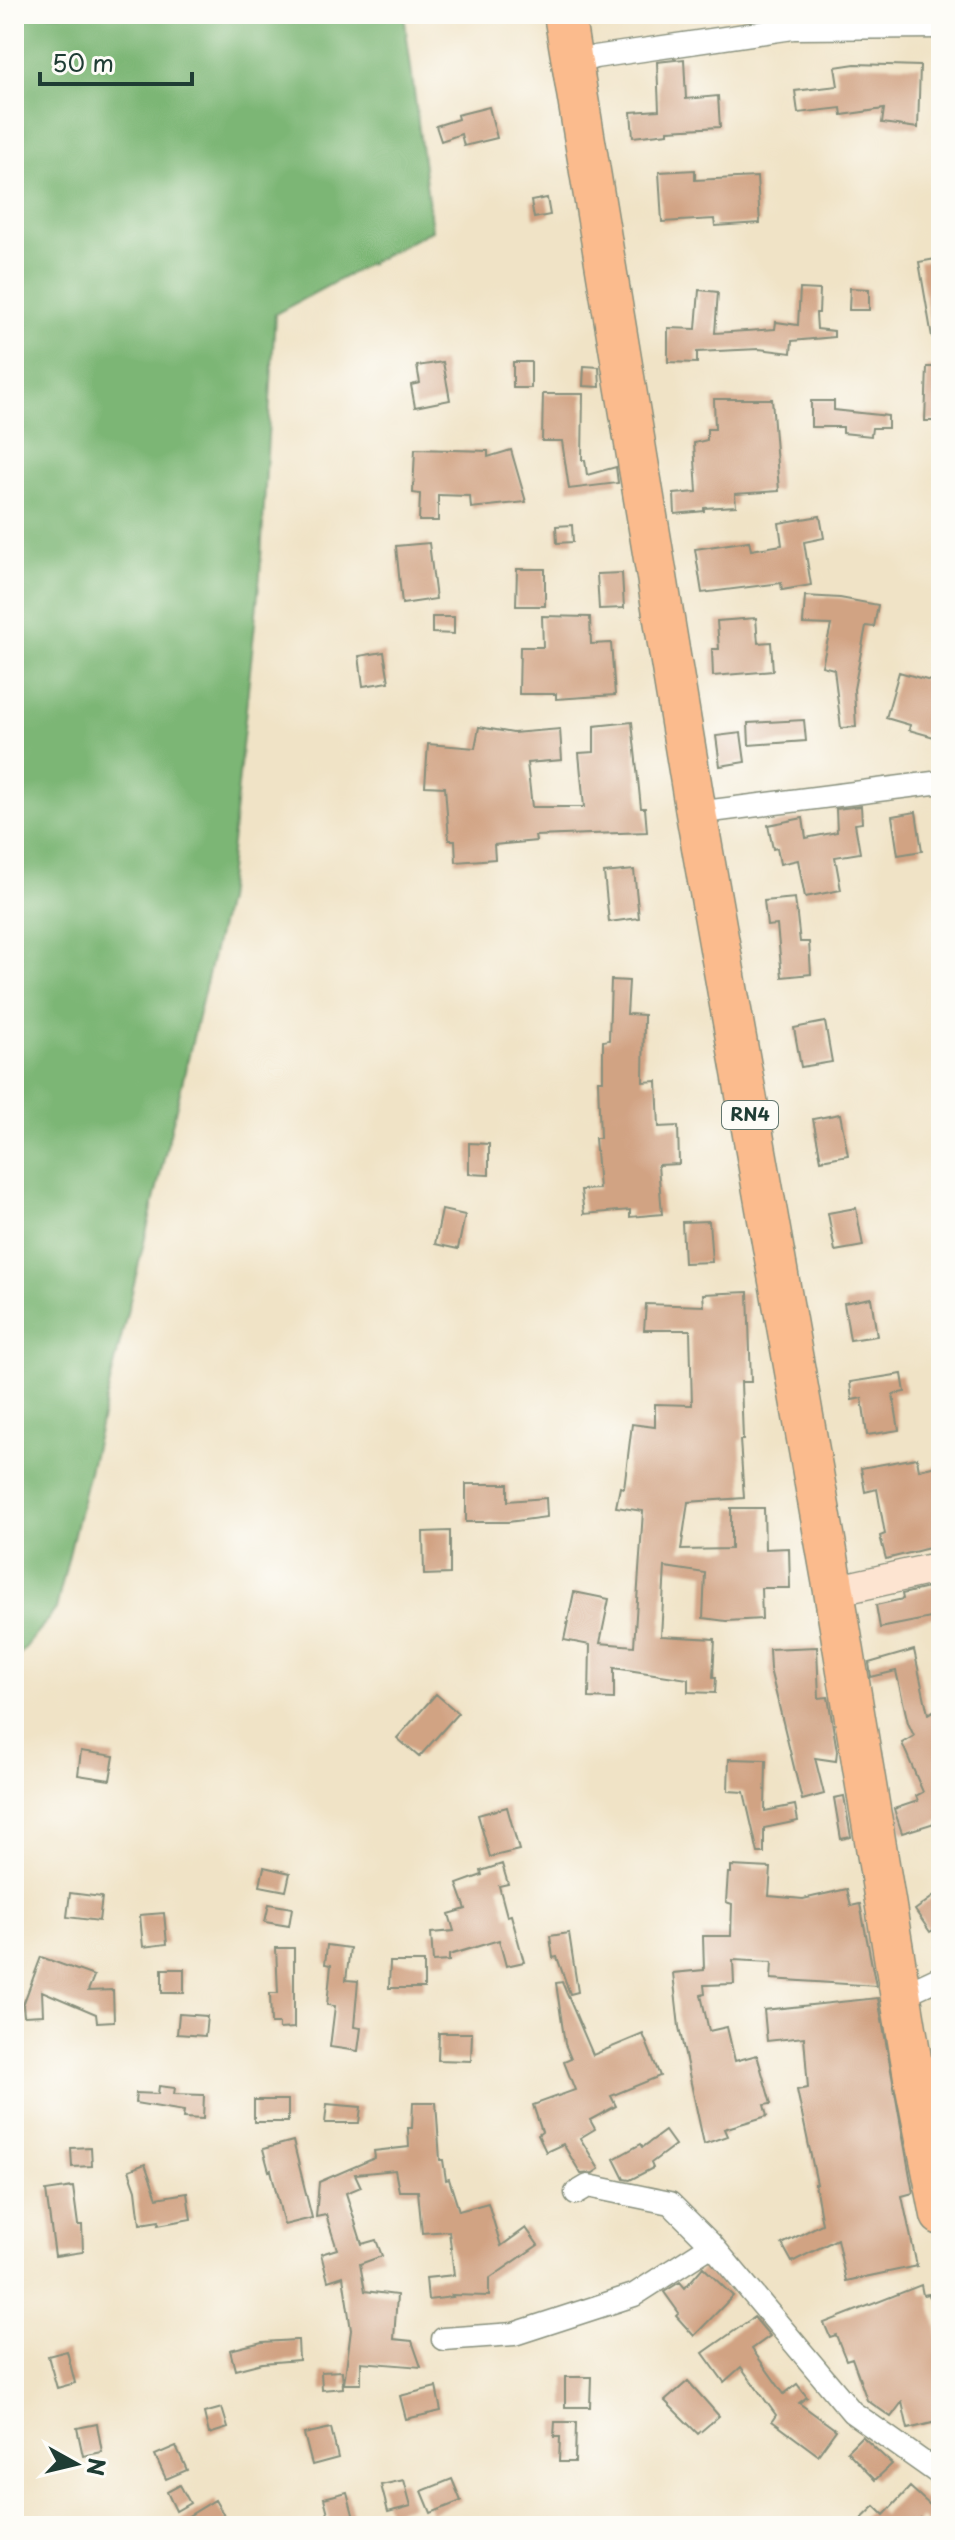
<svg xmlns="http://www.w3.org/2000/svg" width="955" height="2540" viewBox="0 0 955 2540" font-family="'Playpen Sans',sans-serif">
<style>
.forest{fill:#7cb675;stroke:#4e7a54;stroke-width:2}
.building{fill:#d1a383}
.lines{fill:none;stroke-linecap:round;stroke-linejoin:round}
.street-casing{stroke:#88907d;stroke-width:25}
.secondary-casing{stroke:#88907d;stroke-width:33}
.highway-casing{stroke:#88907d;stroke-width:43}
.street{stroke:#fff;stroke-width:22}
.secondary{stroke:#fde4d1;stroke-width:30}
.highway{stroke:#fbbb8d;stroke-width:40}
.labels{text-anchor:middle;stroke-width:6;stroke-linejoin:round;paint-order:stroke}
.shield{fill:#fdfcf7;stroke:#62766e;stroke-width:2}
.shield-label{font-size:18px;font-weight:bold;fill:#1f3d34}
</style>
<rect width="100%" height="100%" fill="#fdfcf7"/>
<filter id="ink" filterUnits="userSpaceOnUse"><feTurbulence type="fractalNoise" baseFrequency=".0125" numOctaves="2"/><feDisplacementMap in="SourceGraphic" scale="16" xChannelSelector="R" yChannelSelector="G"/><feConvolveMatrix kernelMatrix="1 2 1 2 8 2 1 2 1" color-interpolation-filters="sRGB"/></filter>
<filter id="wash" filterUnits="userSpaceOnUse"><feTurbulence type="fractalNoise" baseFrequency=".006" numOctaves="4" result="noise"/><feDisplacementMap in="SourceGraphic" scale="32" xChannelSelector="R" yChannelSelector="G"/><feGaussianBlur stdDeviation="1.8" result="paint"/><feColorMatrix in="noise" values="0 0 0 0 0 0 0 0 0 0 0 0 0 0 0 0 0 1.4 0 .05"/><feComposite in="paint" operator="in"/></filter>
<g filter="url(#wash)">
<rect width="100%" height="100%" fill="#f0e3c6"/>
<!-- forest -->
<path class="forest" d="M 14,14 L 404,14 L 432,230 L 275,314 L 260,575 L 226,900 L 56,1609 L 14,1662 Z"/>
<g id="blocks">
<!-- building -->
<path class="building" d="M 684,59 L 686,99 L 718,96 L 720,127 L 668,130 L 668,133 L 633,137 L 631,112 L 659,110 L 657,62 Z
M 855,64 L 920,66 L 918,128 L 882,123 L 884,109 L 842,115 L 841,108 L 798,113 L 795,91 L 838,86 L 835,67 Z
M 489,107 L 497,138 L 464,146 L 461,134 L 441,141 L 436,126 L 458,119 L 457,115 Z
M 695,170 L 695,180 L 757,177 L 760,223 L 715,226 L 714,219 L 662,222 L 659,172 Z
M 547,198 L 550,215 L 534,218 L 531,201 Z
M 941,258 L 941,336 L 932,337 L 919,262 Z
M 850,288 L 869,289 L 869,310 L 849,310 Z
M 800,289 L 820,290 L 819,313 L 816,313 L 817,329 L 834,331 L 834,337 L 792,341 L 791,353 L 759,349 L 697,352 L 697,363 L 668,362 L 668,328 L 696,329 L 699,290 L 718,292 L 715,333 L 775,329 L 776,322 L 798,325 Z
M 443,362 L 450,400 L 415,407 L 411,385 L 420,383 L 417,366 Z
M 513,362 L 531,362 L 531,388 L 513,388 Z
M 584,366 L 599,367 L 600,387 L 583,386 Z
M 927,367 L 941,367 L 941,421 L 925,421 Z
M 543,394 L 583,394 L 582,460 L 585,460 L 587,475 L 616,467 L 618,483 L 569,489 L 562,441 L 542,441 Z
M 714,399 L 772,399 L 779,491 L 735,494 L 736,506 L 704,508 L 704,511 L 675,514 L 674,494 L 697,492 L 694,443 L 707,440 L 707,429 L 715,429 Z
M 811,401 L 834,401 L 834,410 L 888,416 L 888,428 L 872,428 L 871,436 L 843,433 L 843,427 L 811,427 Z
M 415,449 L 488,451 L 488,457 L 511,450 L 526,502 L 471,508 L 470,496 L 438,495 L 438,521 L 419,521 L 420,494 L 413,493 Z
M 820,516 L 824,538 L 804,542 L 811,585 L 782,590 L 781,583 L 702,593 L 695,549 L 749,541 L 751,550 L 782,545 L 779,523 Z
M 572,525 L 573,542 L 557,543 L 556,526 Z
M 429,543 L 436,599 L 402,604 L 396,546 Z
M 517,569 L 545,569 L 545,606 L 516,606 Z
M 622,573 L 624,608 L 599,609 L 597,574 Z
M 805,596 L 840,598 L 878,605 L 874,627 L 866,626 L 854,689 L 856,727 L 841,728 L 834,669 L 822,666 L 831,625 L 803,624 Z
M 542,616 L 590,617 L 591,644 L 611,643 L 615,695 L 556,699 L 556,694 L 519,694 L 520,647 L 543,647 Z
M 432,617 L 454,617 L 454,634 L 432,633 Z
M 756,618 L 758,643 L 771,642 L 773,671 L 713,676 L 712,649 L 719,649 L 717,621 Z
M 384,652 L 389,682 L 363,686 L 359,656 Z
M 899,672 L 941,684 L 941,739 L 909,730 L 910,725 L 886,718 Z
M 804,720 L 806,741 L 749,745 L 748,723 Z
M 632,722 L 641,808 L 645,808 L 647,832 L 535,836 L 536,841 L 494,845 L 495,859 L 456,862 L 455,840 L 449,840 L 445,787 L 425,786 L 428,744 L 475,748 L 479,727 L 513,733 L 560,729 L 562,760 L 527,763 L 532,807 L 584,807 L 579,753 L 594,752 L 594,726 Z
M 741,733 L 745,762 L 720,766 L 716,736 Z
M 861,806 L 862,823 L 855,824 L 860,853 L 835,857 L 841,890 L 805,897 L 798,860 L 780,864 L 777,848 L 773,849 L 768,825 L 803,818 L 806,838 L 837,832 L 836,809 Z
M 916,812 L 922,851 L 898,855 L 892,816 Z
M 634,870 L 639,918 L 609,922 L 604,873 Z
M 795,898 L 800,942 L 809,942 L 811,974 L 782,977 L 777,925 L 767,926 L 764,901 Z
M 611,980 L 629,981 L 627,1014 L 644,1015 L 643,1082 L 657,1081 L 659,1127 L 678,1126 L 679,1164 L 658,1165 L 662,1214 L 630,1217 L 630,1210 L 584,1214 L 581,1190 L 599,1189 L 595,1138 L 600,1138 L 598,1080 L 603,1080 L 603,1041 L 609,1040 Z
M 825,1022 L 832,1062 L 801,1067 L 794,1028 Z
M 840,1114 L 848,1155 L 821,1160 L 813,1119 Z
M 469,1143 L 489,1144 L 489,1175 L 469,1174 Z
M 856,1208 L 863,1246 L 835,1251 L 828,1213 Z
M 442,1210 L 465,1215 L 458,1249 L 435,1244 Z
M 709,1221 L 712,1262 L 684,1263 L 682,1222 Z
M 748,1292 L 751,1382 L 741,1382 L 743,1440 L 740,1440 L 744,1498 L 688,1502 L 681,1550 L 731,1549 L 731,1508 L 764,1508 L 765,1549 L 789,1548 L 790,1588 L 761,1588 L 762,1619 L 726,1621 L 703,1618 L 705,1573 L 665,1567 L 661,1636 L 715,1639 L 713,1677 L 716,1677 L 715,1693 L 688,1692 L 688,1679 L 614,1668 L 614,1699 L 589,1698 L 590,1645 L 564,1640 L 574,1592 L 609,1599 L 600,1643 L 634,1646 L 643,1511 L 616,1507 L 620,1487 L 624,1488 L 632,1424 L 655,1427 L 655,1404 L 692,1405 L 690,1330 L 644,1330 L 646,1304 L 704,1306 L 703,1294 Z
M 871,1298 L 877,1336 L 850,1340 L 844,1303 Z
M 902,1374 L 905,1392 L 893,1394 L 899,1430 L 867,1435 L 862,1398 L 852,1400 L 850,1382 Z
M 917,1458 L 919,1470 L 941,1465 L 941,1545 L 886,1559 L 880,1536 L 885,1534 L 877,1489 L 865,1492 L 861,1468 Z
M 466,1484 L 508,1484 L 508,1501 L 546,1498 L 547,1517 L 508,1522 L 466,1522 Z
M 450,1531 L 450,1574 L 424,1575 L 423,1532 Z
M 941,1585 L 941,1616 L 880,1628 L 876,1605 L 903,1599 L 902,1594 Z
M 817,1647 L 819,1698 L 828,1697 L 837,1751 L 836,1761 L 815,1758 L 824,1794 L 802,1800 L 770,1669 L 769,1649 Z
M 914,1650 L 928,1714 L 935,1710 L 941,1722 L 941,1821 L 902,1833 L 894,1809 L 918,1801 L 916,1796 L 923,1792 L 902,1743 L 914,1736 L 908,1723 L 896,1671 L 871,1677 L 869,1663 Z
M 436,1694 L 458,1713 L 419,1757 L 397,1738 Z
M 81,1751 L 114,1756 L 110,1780 L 78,1775 Z
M 729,1759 L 766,1760 L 765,1811 L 795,1805 L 798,1821 L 764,1828 L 764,1853 L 758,1853 L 744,1792 L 728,1791 Z
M 844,1796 L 851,1837 L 841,1839 L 834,1798 Z
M 507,1807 L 519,1850 L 490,1857 L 478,1815 Z
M 502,1864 L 508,1884 L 499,1886 L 507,1916 L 511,1915 L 524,1962 L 506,1966 L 499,1940 L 449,1955 L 449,1961 L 433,1962 L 431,1933 L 454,1931 L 449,1914 L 466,1909 L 457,1884 L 482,1875 L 481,1871 Z
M 731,1866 L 771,1868 L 769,1896 L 803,1899 L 847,1889 L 851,1906 L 860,1904 L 876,1986 L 771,1979 L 772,1962 L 733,1960 L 734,1984 L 704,1985 L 705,1994 L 701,1995 L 709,2031 L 727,2027 L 735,2061 L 757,2055 L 771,2104 L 764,2105 L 767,2116 L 724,2129 L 727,2136 L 704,2144 L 679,2027 L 673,1973 L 704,1970 L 703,1936 L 731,1936 L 732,1904 L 726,1902 L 728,1873 L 731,1873 Z
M 264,1867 L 290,1873 L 286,1891 L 260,1886 Z
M 941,1891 L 941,1925 L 930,1932 L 915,1910 Z
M 70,1893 L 102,1897 L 99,1921 L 67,1917 Z
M 269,1904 L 292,1908 L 289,1926 L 265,1922 Z
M 164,1913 L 167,1944 L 143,1947 L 140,1915 Z
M 569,1933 L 578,1992 L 570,1994 L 557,1957 L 553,1958 L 550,1936 Z
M 327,1945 L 350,1948 L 346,1980 L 358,1981 L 354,2027 L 361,2028 L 358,2051 L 330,2047 L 335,2006 L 327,2005 L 331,1965 L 325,1964 Z
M 276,1948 L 294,1948 L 294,2028 L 279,2029 L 279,2024 L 271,2024 L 270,1993 L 278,1993 Z
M 41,1957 L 94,1976 L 88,1991 L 113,1990 L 114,2021 L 97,2022 L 96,2014 L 42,1991 L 43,2015 L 24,2016 L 23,2005 Z
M 390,1962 L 424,1962 L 424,1988 L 389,1988 Z
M 162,1969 L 184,1969 L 184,1993 L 162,1993 Z
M 562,1982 L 593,2055 L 643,2034 L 660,2076 L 611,2096 L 616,2106 L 590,2120 L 595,2129 L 580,2138 L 599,2169 L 593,2173 L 581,2174 L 563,2144 L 546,2152 L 538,2135 L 542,2132 L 533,2105 L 575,2090 L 564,2062 L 571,2059 L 565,2044 L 556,1983 Z
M 878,1998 L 913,2193 L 902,2196 L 917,2266 L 846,2281 L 837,2239 L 792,2262 L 782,2244 L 822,2224 L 815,2184 L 817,2184 L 797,2090 L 808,2088 L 804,2037 L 767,2041 L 764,2010 Z
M 179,2014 L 207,2016 L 205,2036 L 177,2034 Z
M 439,2033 L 472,2033 L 471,2061 L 438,2060 Z
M 159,2086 L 175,2088 L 174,2094 L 204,2095 L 203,2119 L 183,2118 L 184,2111 L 135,2103 L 136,2093 L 158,2094 Z
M 254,2100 L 288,2100 L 288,2122 L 254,2122 Z
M 413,2102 L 436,2102 L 440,2160 L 443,2160 L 446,2180 L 449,2179 L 459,2211 L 488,2203 L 501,2246 L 526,2228 L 538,2245 L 489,2279 L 489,2296 L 452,2295 L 453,2297 L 428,2300 L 426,2278 L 454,2275 L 449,2231 L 422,2233 L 418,2191 L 399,2191 L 395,2170 L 355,2174 L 361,2187 L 346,2193 L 362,2244 L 376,2240 L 382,2256 L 360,2264 L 365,2291 L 397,2295 L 394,2339 L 412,2341 L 421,2367 L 361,2362 L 361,2384 L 344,2384 L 351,2330 L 343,2276 L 328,2281 L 321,2254 L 337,2249 L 326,2215 L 316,2217 L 319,2182 L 375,2158 L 374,2151 L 409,2147 L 408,2128 L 412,2128 Z
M 327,2104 L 361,2107 L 359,2123 L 325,2123 Z
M 665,2131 L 675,2145 L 651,2163 L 653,2168 L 630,2180 L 624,2179 L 614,2159 L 641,2144 L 643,2147 Z
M 293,2141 L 312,2218 L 284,2225 L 271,2170 L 269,2171 L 263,2149 Z
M 91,2147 L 92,2166 L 72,2167 L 71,2148 Z
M 145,2164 L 157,2198 L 187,2193 L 191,2219 L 158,2225 L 159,2221 L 140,2224 L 136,2190 L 129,2170 Z
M 73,2187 L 78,2225 L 82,2225 L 83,2252 L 55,2256 L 46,2191 Z
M 703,2267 L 733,2296 L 694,2336 L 676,2316 L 679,2313 L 664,2292 L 680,2282 L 685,2288 Z
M 921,2285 L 923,2295 L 929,2294 L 941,2350 L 941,2417 L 936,2422 L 908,2429 L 902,2402 L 891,2417 L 867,2400 L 852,2358 L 846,2360 L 836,2335 L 830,2337 L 824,2323 Z
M 754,2317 L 770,2336 L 752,2349 L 784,2394 L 797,2384 L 807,2397 L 799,2403 L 836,2430 L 818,2455 L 772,2421 L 776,2415 L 741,2367 L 724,2382 L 703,2353 Z
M 296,2340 L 298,2340 L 299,2360 L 262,2363 L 235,2370 L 230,2350 L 262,2342 Z
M 67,2351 L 75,2383 L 57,2388 L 48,2356 Z
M 342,2371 L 343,2388 L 322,2390 L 321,2372 Z
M 565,2377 L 591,2377 L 590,2407 L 565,2407 Z
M 688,2381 L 719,2416 L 698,2434 L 665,2401 Z
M 436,2387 L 441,2411 L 406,2419 L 400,2396 Z
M 222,2408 L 228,2428 L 209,2434 L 204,2413 Z
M 555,2422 L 576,2422 L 575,2462 L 559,2462 L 560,2437 L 554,2437 Z
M 97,2424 L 102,2452 L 83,2456 L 77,2428 Z
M 331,2428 L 338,2458 L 312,2465 L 304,2434 Z
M 862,2436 L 892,2464 L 875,2480 L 847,2451 Z
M 176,2446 L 187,2470 L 166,2479 L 155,2455 Z
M 452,2479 L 461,2501 L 431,2513 L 422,2491 Z
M 404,2480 L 411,2506 L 388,2512 L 381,2485 Z
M 180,2485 L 190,2503 L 176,2511 L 167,2492 Z
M 910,2487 L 941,2515 L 941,2526 L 930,2526 L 921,2518 L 916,2526 L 854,2526 L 875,2506 L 884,2515 Z
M 347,2492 L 354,2518 L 331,2525 L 324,2498 Z
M 215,2500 L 230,2526 L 172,2526 Z"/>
</g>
</g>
<g filter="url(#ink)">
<use href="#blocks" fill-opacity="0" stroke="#88907d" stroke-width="2"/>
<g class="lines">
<defs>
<path id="street" d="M 573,64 L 595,57 L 793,28 L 941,27
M 696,813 L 941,782
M 900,1996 L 941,1977
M 576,2193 L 588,2186 L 670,2203 L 712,2245 L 852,2412 L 941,2475
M 443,2339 L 514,2334 L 634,2295 L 712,2245"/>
<path id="secondary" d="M 834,1591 L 941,1567"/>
<path id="highway" d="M 564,14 L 696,813 L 834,1591 L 915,2083 L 941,2215"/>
</defs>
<!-- street casing -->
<use href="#street" class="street-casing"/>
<!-- secondary casing -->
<use href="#secondary" class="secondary-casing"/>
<!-- highway casing -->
<use href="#highway" class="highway-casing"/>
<!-- street -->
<use href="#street" class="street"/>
<!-- secondary -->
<use href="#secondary" class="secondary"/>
<!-- highway -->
<use href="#highway" class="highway"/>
</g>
</g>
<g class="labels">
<!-- shield labels -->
<rect class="shield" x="722" y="1101" width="56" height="28" rx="6"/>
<g class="shield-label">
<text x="750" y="1121">RN4</text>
</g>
</g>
<!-- margin -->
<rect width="955" height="2540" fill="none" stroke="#fdfcf7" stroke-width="48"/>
<!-- north arrow -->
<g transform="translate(76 2464) rotate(98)" stroke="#fdfcf7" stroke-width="6" paint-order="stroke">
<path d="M0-6L14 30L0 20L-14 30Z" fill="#1f3d34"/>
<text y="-12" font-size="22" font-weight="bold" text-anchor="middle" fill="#1f3d34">N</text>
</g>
<!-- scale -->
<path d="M40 72v12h152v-12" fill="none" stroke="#1f3d34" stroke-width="4"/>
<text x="52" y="72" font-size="24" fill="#1f3d34" stroke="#fdfcf7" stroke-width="6" paint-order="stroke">50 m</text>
</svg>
